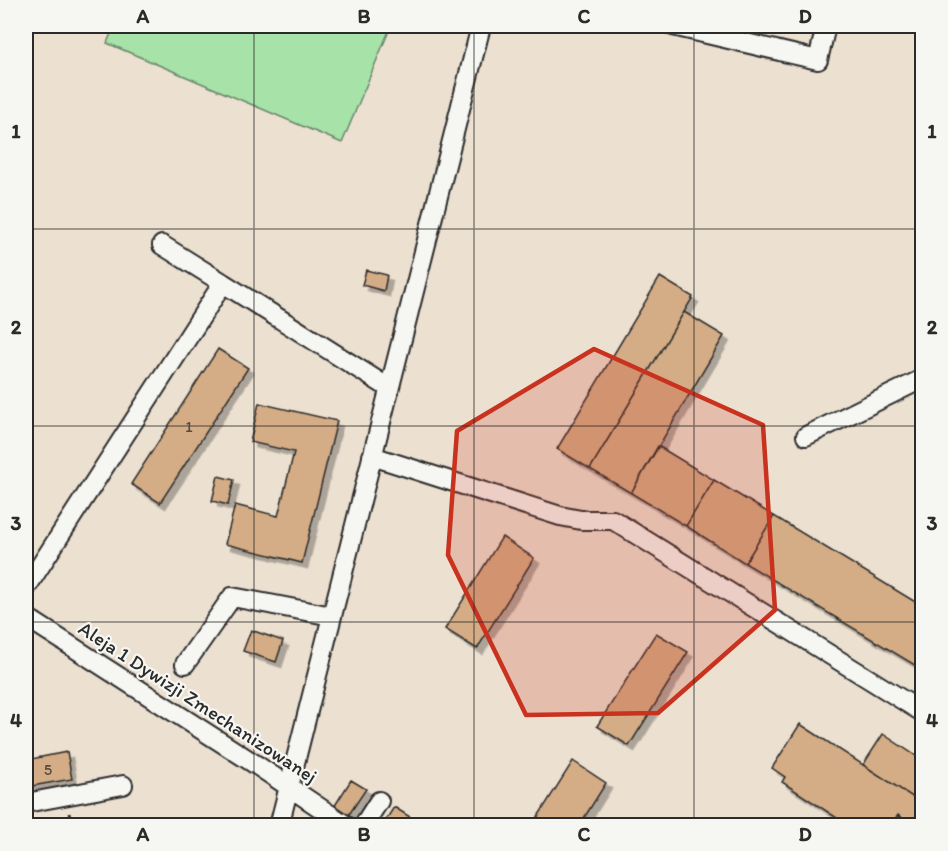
<svg xmlns="http://www.w3.org/2000/svg" width="948" height="851" viewBox="0 0 948 851" font-family="Itim,sans-serif">
<style>
.green{fill:#a7e2a8;stroke:#69866a;stroke-width:1.5}
.building{fill:#d4ac85;stroke:#2b2b2b;stroke-width:1.5;filter:url(#shadow)}
.lines{fill:none;stroke-linecap:round;stroke-linejoin:round}
.minor-casing{stroke:#2b2b2b;stroke-width:22}
.path{stroke:#2b2b2b;stroke-width:3;stroke-dasharray:6 4.5;stroke-linecap:butt}
.minor{stroke:#f6f6f2;stroke-width:18}
.marked{fill:#c8321e;fill-opacity:0.2;stroke:#c8321e;stroke-width:4.5;stroke-linejoin:round}
.grid{fill:none;stroke:#2b2b2b;stroke-width:1.5;stroke-opacity:0.55}
.labels{text-anchor:middle;stroke-width:4.5;stroke-linejoin:round;paint-order:stroke}
.number-label{font-size:16px;fill:#554b42}
.street-label{font-size:20px;fill:#2b2b2b;stroke:#f6f6f2}
.neatline{fill:none;stroke:#2b2b2b;stroke-width:2}
.grid-label{font-size:20px;text-anchor:middle;font-weight:bold;fill:#2b2b2b}
</style>
<defs>
<filter id="shadow"><feDropShadow dx="5.5" dy="5.5" stdDeviation="0" flood-color="#0004"/></filter>
</defs>
<rect width="100%" height="100%" fill="#ece0d1"/>
<filter id="ink" filterUnits="userSpaceOnUse"><feTurbulence type="fractalNoise" baseFrequency=".0167" numOctaves="2"/><feDisplacementMap in="SourceGraphic" scale="12" xChannelSelector="R" yChannelSelector="G"/><feConvolveMatrix kernelMatrix="1 2 1 2 8 2 1 2 1" color-interpolation-filters="sRGB"/></filter>
<g filter="url(#ink)">
<!-- green -->
<path class="green" d="M 114,26 L 391,26 L 342,143 L 107,43 Z"/>
<!-- building -->
<path class="building" d="M 366,270 L 387,275 L 384,291 L 362,285 Z
M 660,277 L 693,297 L 590,469 L 557,449 Z
M 684,312 L 724,336 L 631,493 L 590,469 Z
M 218,349 L 248,368 L 160,503 L 131,484 Z
M 259,403 L 337,421 L 302,563 L 225,544 L 235,505 L 278,516 L 294,452 L 250,442 Z
M 658,446 L 714,480 L 686,526 L 631,493 Z
M 218,476 L 234,480 L 228,505 L 212,501 Z
M 714,480 L 774,516 L 745,563 L 686,526 Z
M 774,516 L 922,606 L 922,660 L 918,667 L 745,563 Z
M 502,537 L 534,558 L 477,649 L 445,629 Z
M 251,630 L 283,641 L 276,662 L 243,651 Z
M 656,633 L 688,652 L 629,746 L 597,726 Z
M 800,724 L 922,803 L 912,825 L 898,815 L 891,826 L 849,826 L 782,782 L 785,777 L 772,768 Z
M 883,734 L 922,760 L 922,803 L 863,765 Z
M 67,752 L 72,779 L 26,787 L 26,760 Z
M 573,761 L 606,783 L 579,826 L 532,826 Z
M 351,780 L 366,789 L 348,816 L 334,807 Z
M 394,807 L 421,824 L 421,826 L 382,826 Z"/>
<g class="lines">
<defs>
<path id="minor" d="M 673,26 L 818,60 L 826,26
M 162,245 L 223,283
M 806,436 L 922,379
M 372,456 L 560,516 L 581,520 L 613,520 L 922,712
M 26,588 L 223,283 L 389,388
M 26,617 L 258,766 L 347,826
M 185,664 L 232,597 L 332,616
M 26,803 L 123,785
M 279,826 L 481,26
M 363,826 L 379,801"/>
</defs>
<!-- minor casing -->
<use href="#minor" class="minor-casing"/>
<!-- path -->
<path class="path" d="M 69,813 L 71,823
M 65,826 L 71,823 L 79,826"/>
<!-- minor -->
<use href="#minor" class="minor"/>
</g>
</g>
<!-- marked area -->
<path class="marked" d="M 594,349 L 763,425 L 775,610 L 658,713 L 526,715 L 448,555 L 457,431 Z"/>
<!-- grid -->
<path class="grid" d="M 254,26 L 254,826M 474,26 L 474,826M 694,26 L 694,826M 26,229 L 922,229M 26,426 L 922,426M 26,622 L 922,622"/>
<g class="labels">
<!-- number labels -->
<g class="number-label">
<text x="189" y="432">1</text>
<text x="48" y="775">5</text>
</g>
<!-- street labels -->
<g class="street-label">
<text transform="translate(198 702) rotate(33)" y="7">Aleja 1 Dywizji Zmechanizowanej</text>
</g>
</g>
<!-- margin -->
<rect width="948" height="851" fill="none" stroke="#f6f6f2" stroke-width="66"/>
<rect x="33" y="33" width="882" height="785" class="neatline"/>
<g class="grid-label">
<text x="143" y="23">A</text>
<text x="364" y="23">B</text>
<text x="584" y="23">C</text>
<text x="805" y="23">D</text>
<text x="16" y="138">1</text>
<text x="932" y="138">1</text>
<text x="16" y="334">2</text>
<text x="932" y="334">2</text>
<text x="16" y="530">3</text>
<text x="932" y="530">3</text>
<text x="16" y="727">4</text>
<text x="932" y="727">4</text>
<text x="143" y="841">A</text>
<text x="364" y="841">B</text>
<text x="584" y="841">C</text>
<text x="805" y="841">D</text>
</g>
</svg>
